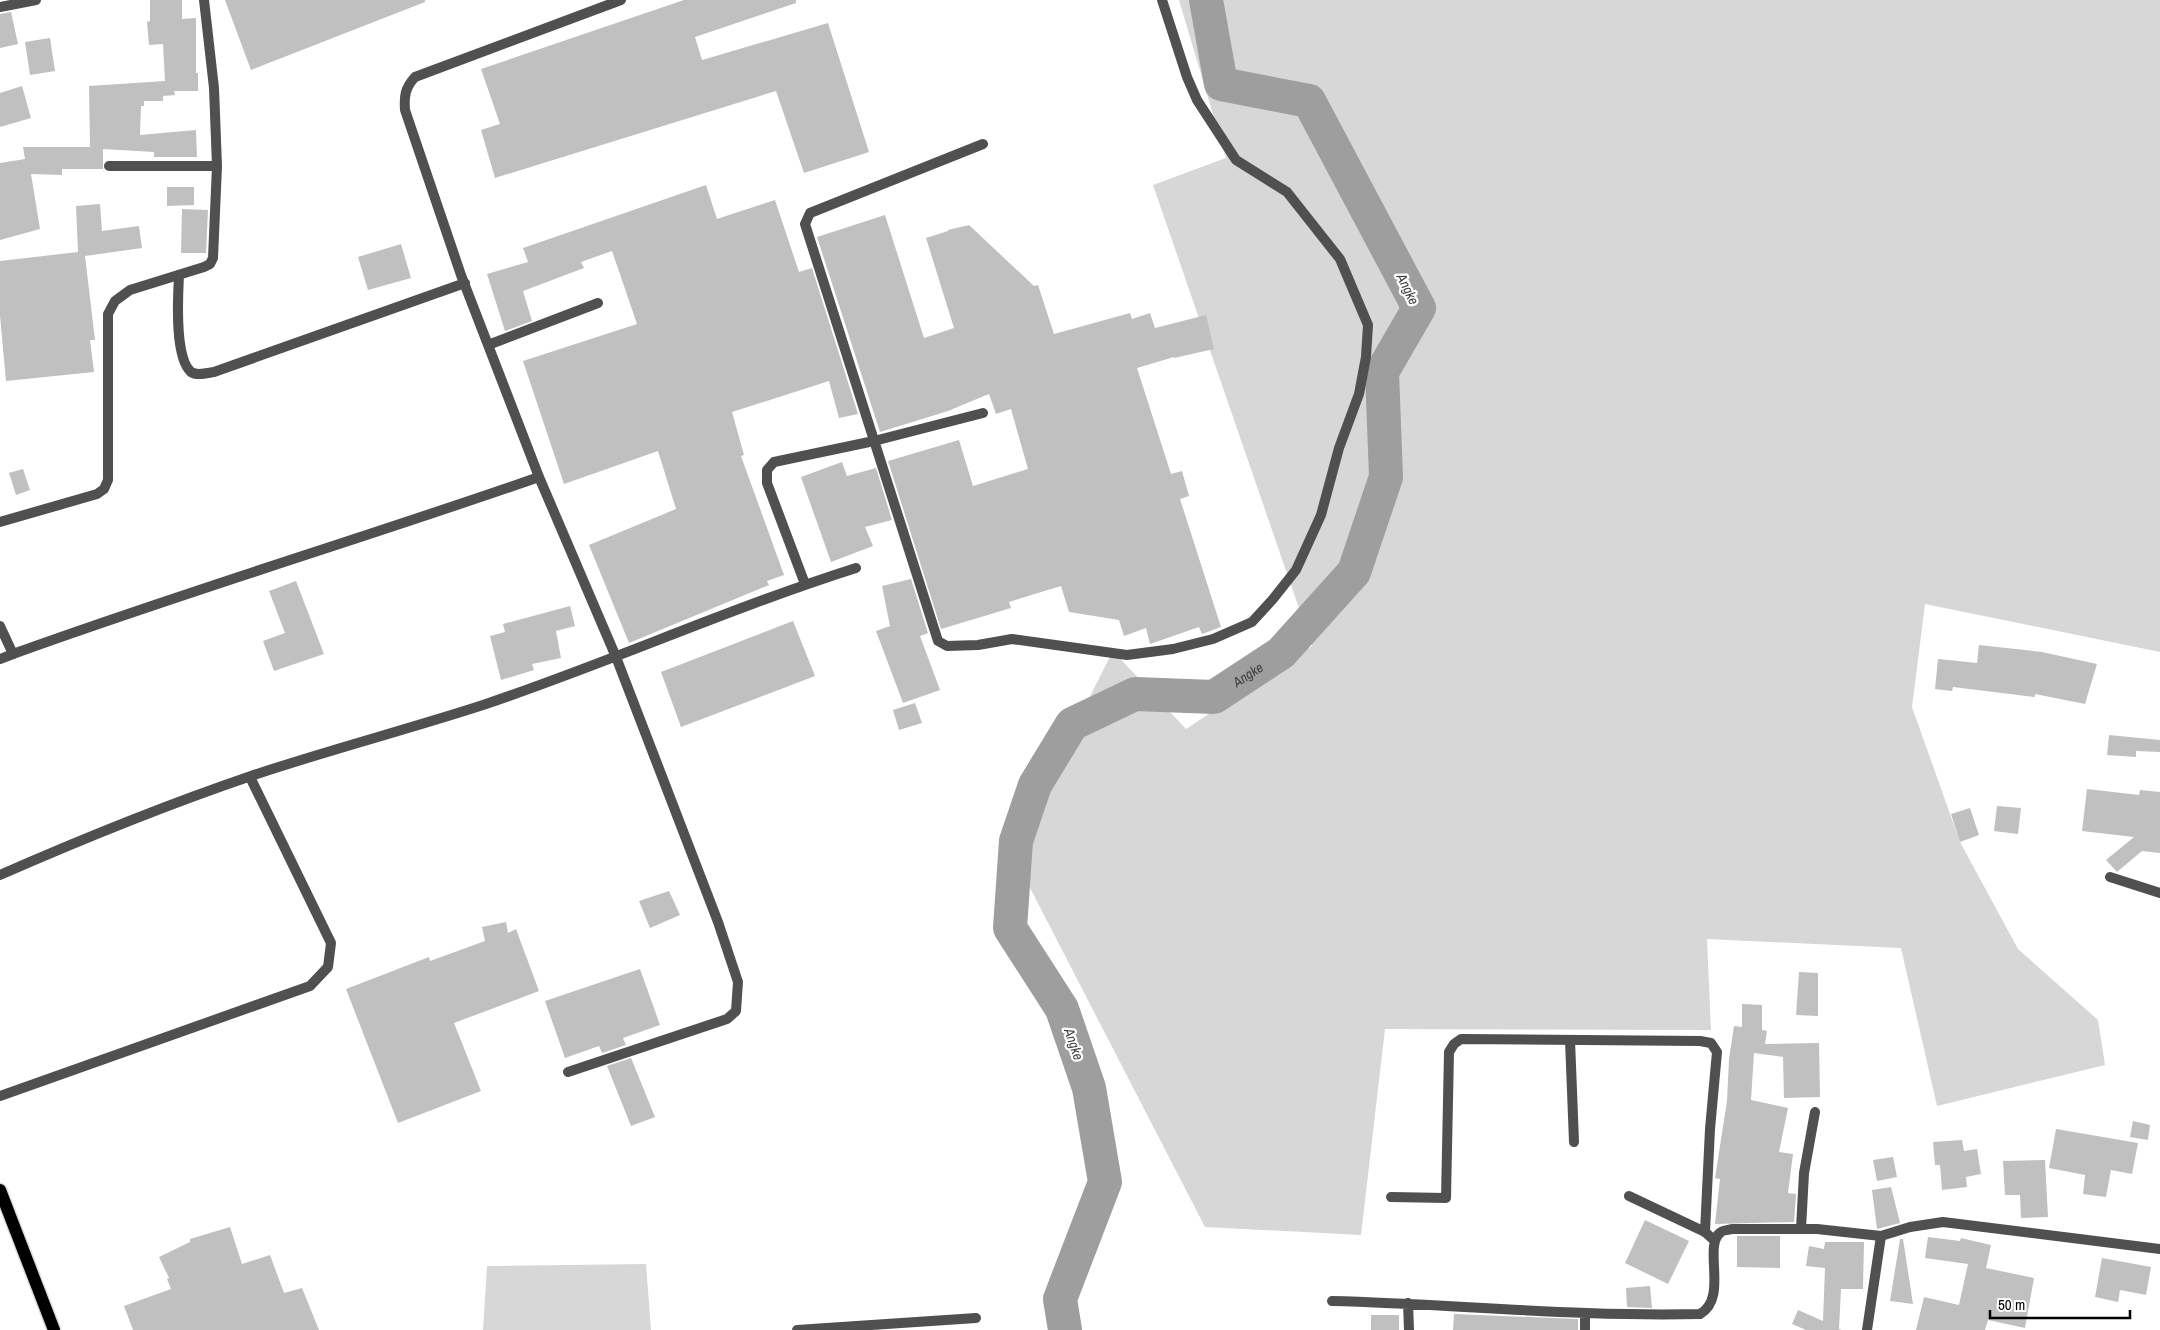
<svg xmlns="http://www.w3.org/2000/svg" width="2160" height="1330" viewBox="0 0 2160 1330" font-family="'Archivo Narrow',sans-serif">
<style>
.green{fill:#d7d7d7}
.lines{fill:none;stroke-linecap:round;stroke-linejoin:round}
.river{stroke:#9e9e9e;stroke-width:34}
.building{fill:#c0c0c0}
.primary-casing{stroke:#dbdbdb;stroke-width:15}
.lane{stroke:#505050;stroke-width:10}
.street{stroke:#505050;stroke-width:10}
.primary{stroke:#000;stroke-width:12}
.labels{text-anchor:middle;stroke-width:4.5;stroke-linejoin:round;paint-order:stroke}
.water-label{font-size:14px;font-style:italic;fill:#3f3f3f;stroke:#fff}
</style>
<rect width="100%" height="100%" fill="#fff"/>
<!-- green -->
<path class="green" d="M 1179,0 L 2160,0 L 2160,652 L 1925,604 L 1912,707 L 1960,842 L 2018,949 L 2098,1020 L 2105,1065 L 1937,1106 L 1901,948 L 1707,939 L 1711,1030 L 1385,1029 L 1361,1235 L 1205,1227 L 1011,851 L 1113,651 L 1186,729 L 1312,646 L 1153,185 L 1226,158 Z
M 646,1264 L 651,1330 L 483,1330 L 487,1266 Z"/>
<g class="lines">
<!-- river -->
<path class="river" id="s1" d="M 1065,1330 L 1060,1299 L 1105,1182 L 1089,1088 L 1062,1009 L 1010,928 L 1016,841 L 1035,785 L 1072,724 L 1135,694 L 1214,697 L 1281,653 L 1354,572 L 1386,477 L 1382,372 L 1419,308 L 1309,101 L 1221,84 L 1206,0"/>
</g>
<!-- building -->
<path class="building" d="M 150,0 L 182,0 L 182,19 L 196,18 L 196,73 L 198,73 L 198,91 L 174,91 L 175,95 L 163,96 L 163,101 L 144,101 L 144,106 L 141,106 L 140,135 L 196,130 L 197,157 L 154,157 L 154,152 L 103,149 L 103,169 L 62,169 L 62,175 L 31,174 L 40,229 L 0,240 L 0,163 L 25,159 L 23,147 L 90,147 L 89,86 L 165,81 L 163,44 L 149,45 L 147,22 L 150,21 Z
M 225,0 L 425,0 L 425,2 L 251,70 Z
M 684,0 L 796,0 L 796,3 L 695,37 L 702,60 L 828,23 L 869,152 L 804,173 L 776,91 L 495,178 L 481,130 L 500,124 L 481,69 Z
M 11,12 L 18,44 L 0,48 L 0,14 Z
M 50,38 L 55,71 L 30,75 L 25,42 Z
M 22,86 L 31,118 L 0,127 L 0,93 Z
M 706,185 L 717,219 L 775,200 L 799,272 L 812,268 L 858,414 L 839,418 L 829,381 L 732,412 L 744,455 L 741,456 L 784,575 L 767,581 L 769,585 L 629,643 L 589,545 L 676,509 L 658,451 L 564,484 L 523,361 L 637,324 L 612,251 L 581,262 L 584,268 L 523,291 L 532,321 L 505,331 L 487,274 L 528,262 L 523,248 Z
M 167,187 L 194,187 L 194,205 L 167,206 Z
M 100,204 L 102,231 L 139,226 L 142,248 L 85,256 L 95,340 L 90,340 L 94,372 L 6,381 L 0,316 L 0,261 L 78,252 L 76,206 Z
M 182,209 L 208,210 L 206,253 L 181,253 Z
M 885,215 L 924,338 L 954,328 L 926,238 L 948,231 L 948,230 L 969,225 L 1034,286 L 1038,285 L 1054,334 L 1130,313 L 1132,319 L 1150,313 L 1155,328 L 1206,315 L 1214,349 L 1174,358 L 1174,357 L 1137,368 L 1171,474 L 1182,471 L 1189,496 L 1180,499 L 1221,627 L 1202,634 L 1199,627 L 1150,644 L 1146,628 L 1124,636 L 1119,620 L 1069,612 L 1061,586 L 1009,602 L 1011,608 L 941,629 L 888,461 L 959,440 L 973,486 L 1028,469 L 1011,409 L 996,414 L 989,394 L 948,411 L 880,432 L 817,237 Z
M 401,244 L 411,278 L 368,290 L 358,257 Z
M 842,462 L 847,476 L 876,468 L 892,520 L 865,527 L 873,546 L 831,562 L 801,477 Z
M 23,469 L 30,490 L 16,495 L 9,473 Z
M 911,579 L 928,633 L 920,636 L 940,690 L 903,703 L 876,631 L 890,626 L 882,586 Z
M 296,581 L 324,654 L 274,671 L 263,641 L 285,633 L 269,591 Z
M 570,606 L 575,626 L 556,631 L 561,658 L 532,664 L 534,670 L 501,680 L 490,636 L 505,632 L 503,624 Z
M 793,621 L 815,676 L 681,727 L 661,672 Z
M 1979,645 L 2042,652 L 2097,664 L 2085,704 L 2035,694 L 2035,697 L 1953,687 L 1952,691 L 1935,689 L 1938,659 L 1977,663 Z
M 915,703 L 922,723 L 899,730 L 893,710 Z
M 2109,735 L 2160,740 L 2160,752 L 2136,751 L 2136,757 L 2107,755 Z
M 2087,789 L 2139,795 L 2140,790 L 2160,792 L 2160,853 L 2142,851 L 2117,872 L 2106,860 L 2134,837 L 2082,831 Z
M 1997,806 L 2021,808 L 2018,834 L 1994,831 Z
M 1970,808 L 1979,835 L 1960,842 L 1951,814 Z
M 669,891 L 680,915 L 650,928 L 639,901 Z
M 506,922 L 508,933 L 516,929 L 539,991 L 454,1023 L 481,1091 L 398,1123 L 346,989 L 429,957 L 430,961 L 485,941 L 482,927 Z
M 640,969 L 660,1025 L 623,1038 L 626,1045 L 602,1053 L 599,1046 L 565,1058 L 545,1001 Z
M 1799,972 L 1818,973 L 1818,1016 L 1796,1015 Z
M 1742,1004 L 1762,1005 L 1762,1030 L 1767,1031 L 1765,1044 L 1819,1043 L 1820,1097 L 1784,1098 L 1783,1057 L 1754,1053 L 1751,1100 L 1788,1108 L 1779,1152 L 1793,1154 L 1788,1193 L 1796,1194 L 1794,1222 L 1715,1224 L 1720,1179 L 1715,1178 L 1727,1101 L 1729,1059 L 1734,1026 L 1742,1027 Z
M 631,1058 L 655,1117 L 631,1126 L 607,1066 Z
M 2133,1121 L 2150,1125 L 2148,1140 L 2130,1137 Z
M 2056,1129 L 2138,1143 L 2132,1174 L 2111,1170 L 2106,1197 L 2083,1194 L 2085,1175 L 2049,1168 Z
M 1962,1140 L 1964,1151 L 1977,1149 L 1981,1174 L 1966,1177 L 1967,1187 L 1942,1190 L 1940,1165 L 1935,1165 L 1933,1142 Z
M 1893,1157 L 1897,1177 L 1877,1181 L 1873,1160 Z
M 2045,1160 L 2048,1217 L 2021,1218 L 2020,1195 L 2005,1195 L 2003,1161 Z
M 1891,1187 L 1900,1223 L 1877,1229 L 1872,1190 Z
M 1645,1220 L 1689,1241 L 1668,1284 L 1625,1263 Z
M 230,1227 L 242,1264 L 270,1255 L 284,1293 L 302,1288 L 319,1330 L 133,1330 L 124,1306 L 171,1289 L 167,1279 L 169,1278 L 159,1257 L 190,1242 L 190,1239 Z
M 1737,1236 L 1780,1236 L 1780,1268 L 1737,1267 Z
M 1928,1237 L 1960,1241 L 1961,1238 L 1991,1245 L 1986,1268 L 2034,1278 L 2025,1328 L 1988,1320 L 1985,1330 L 1916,1330 L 1924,1297 L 1959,1305 L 1968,1264 L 1925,1258 Z
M 1900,1239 L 1903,1239 L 1913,1304 L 1890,1301 Z
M 1825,1242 L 1864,1242 L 1863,1289 L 1841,1289 L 1839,1329 L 1842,1330 L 1806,1330 L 1792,1324 L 1798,1310 L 1823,1321 L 1825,1268 L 1806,1266 L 1809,1246 L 1824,1249 Z
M 2102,1258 L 2151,1267 L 2146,1295 L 2120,1290 L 2118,1302 L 2095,1297 Z
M 1650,1286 L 1652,1308 L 1627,1307 L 1626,1288 Z
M 1454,1314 L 1578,1319 L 1578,1330 L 1453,1330 Z
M 1371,1315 L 1399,1315 L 1399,1330 L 1371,1330 Z"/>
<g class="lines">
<defs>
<path id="primary" d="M 0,1190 L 54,1330"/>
</defs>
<!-- primary casing -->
<use href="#primary" class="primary-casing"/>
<!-- lane -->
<path class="lane" d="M 983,144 L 810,213 L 805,224 L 938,641 L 947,646 L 978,645 L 1012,639 L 1127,655 L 1173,649 L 1213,639 L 1252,622 L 1273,599 L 1296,570 L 1321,515 L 1339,448 L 1359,394 L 1366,357 L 1368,325 L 1340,259 L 1287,192 L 1236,160 L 1197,100 L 1187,77 L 1162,0
M 179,275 C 178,296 174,357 191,372 C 197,376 207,373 214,372 L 465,283
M 488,345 L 598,303
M 805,584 L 767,483 L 767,470 L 774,462 L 874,441 L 983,413
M 13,654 C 187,591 364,538 539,477
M 0,875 C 82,839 166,805 251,776 C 328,750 406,730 483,705 C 608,663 730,608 856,568
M 2110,877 L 2160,893
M 1570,1040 L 1574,1142
M 568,1072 L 727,1019 L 736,1011 L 738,982 L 718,922 L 616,657 L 539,477 L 461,275 L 405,110 C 404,96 405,88 415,77 L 621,0
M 0,1096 L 310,986 L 328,967 L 331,943 L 250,777
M 1629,1196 L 1705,1232"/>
<!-- street -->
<path class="street" d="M 0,7 L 36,0
M 109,166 L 217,166
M 0,522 L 97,494 L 104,489 L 108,480 L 108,314 L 115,301 L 130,290 L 204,267 L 210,264 L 213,258 L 217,166 L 214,88 L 204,0
M 0,626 L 13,654 L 0,659
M 1391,1197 L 1446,1198 L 1449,1052 L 1454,1044 L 1461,1039 L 1700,1041 L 1711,1043 L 1717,1052 L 1710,1129 L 1705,1232 L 1714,1240
M 1801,1229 L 1804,1173 L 1815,1112
M 1332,1301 C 1455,1304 1577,1317 1700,1314 C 1729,1298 1702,1245 1721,1232 C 1723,1230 1729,1230 1732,1229 L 1817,1229 L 1881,1236 L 1910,1227 L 1943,1222 L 2160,1249
M 1408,1303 L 1409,1330
M 797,1330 L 976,1318
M 1585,1330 L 1585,1313
M 1867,1330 L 1881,1236"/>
<!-- primary -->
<use href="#primary" class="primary"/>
</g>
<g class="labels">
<!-- water labels -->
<g class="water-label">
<text transform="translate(1408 289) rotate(64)" y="5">Angke</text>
<text dy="5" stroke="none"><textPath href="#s1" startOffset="839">Angke</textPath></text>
<text transform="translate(1074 1044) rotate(71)" y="5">Angke</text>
</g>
</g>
<!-- scale -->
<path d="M1990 1310v8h140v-8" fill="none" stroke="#000000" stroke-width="2.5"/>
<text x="1998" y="1310" font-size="15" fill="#000000" stroke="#ffffff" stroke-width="4" paint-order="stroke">50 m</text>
</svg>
